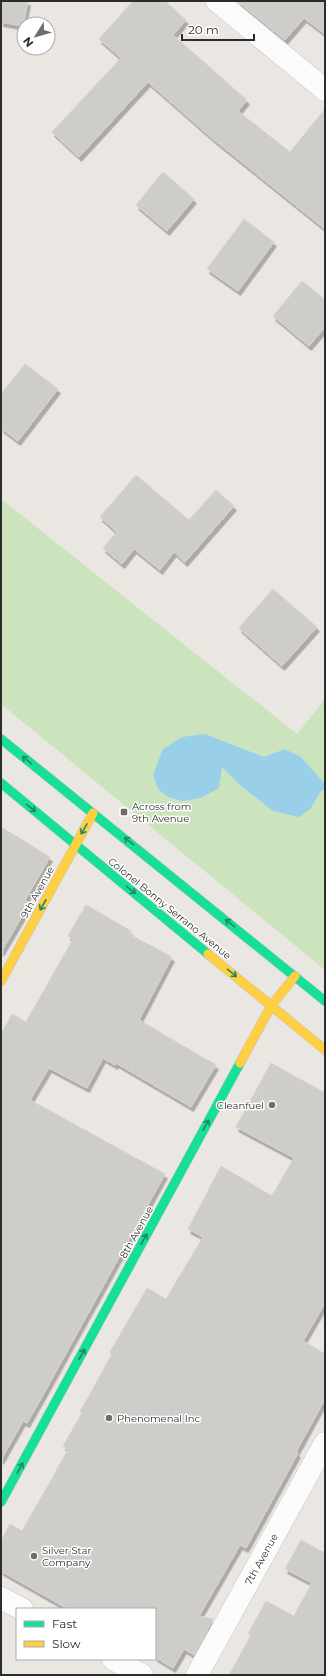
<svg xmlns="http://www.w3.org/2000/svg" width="326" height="1676" viewBox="0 0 326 1676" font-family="Montserrat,sans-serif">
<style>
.green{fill:#cbe4bd}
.water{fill:#99cfe9}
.building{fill:#cfcdc9;stroke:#d5d3ce;filter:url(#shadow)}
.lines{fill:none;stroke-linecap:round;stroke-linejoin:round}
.street-casing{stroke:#c4c3c3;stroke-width:23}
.fast-casing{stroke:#c4c3c3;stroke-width:10}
.slow-casing{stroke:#c4c3c3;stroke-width:10}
.street{stroke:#fcfbfb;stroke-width:22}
.fast{stroke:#16e098;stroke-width:9}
.slow{stroke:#ffcf43;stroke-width:9}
.oneway{stroke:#218662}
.poi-dot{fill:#6e6d6c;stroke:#fff;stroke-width:1.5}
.labels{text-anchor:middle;stroke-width:3;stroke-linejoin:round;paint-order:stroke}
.poi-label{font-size:10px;fill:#2c2c2c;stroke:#fff;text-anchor:start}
.street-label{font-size:10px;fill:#2c2c2c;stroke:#fff}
</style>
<defs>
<filter id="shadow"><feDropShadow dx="2.5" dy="4.5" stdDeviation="0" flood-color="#0004"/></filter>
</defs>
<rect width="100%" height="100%" fill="#eae7e2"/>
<!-- green -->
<path class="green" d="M 1,499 L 297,734 L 325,699 L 325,970 L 1,704 Z"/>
<!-- water -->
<path class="water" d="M 205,734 L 264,757 L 285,749 L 301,757 L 325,784 L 325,789 L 320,792 L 311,808 L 299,817 L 273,811 L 240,785 L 222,767 L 219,788 L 201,798 L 182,801 L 168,797 L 159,790 L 153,775 L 163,749 L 182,737 Z"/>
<!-- building -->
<path class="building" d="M 1,1 L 28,1 L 23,26 L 1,22 Z
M 133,1 L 165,1 L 186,20 L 173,35 L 247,100 L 238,111 L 290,152 L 325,109 L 325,229 L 213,139 L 148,82 L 79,157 L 52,132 L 121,58 L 99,39 Z
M 237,1 L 325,1 L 325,34 L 304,18 L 285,40 Z
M 163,172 L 194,199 L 167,231 L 136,205 Z
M 244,219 L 274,242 L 238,291 L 207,269 Z
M 302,281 L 325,300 L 325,327 L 309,346 L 273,316 Z
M 25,364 L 58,389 L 18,441 L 1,428 L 1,394 Z
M 136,475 L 189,520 L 216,490 L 234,506 L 185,562 L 174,552 L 160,570 L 134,549 L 122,564 L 103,548 L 117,532 L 100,517 Z
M 273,589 L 317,627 L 282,666 L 239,628 Z
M 1,827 L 50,857 L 25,900 L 30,903 L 1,952 Z
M 86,905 L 131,931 L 129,934 L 172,957 L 139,1020 L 216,1065 L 191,1107 L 116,1063 L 115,1065 L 103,1058 L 87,1088 L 49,1068 L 30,1100 L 165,1174 L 43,1395 L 27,1423 L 23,1421 L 1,1460 L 1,1034 L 12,1014 L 26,1022 L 73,939 L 68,936 Z
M 271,1063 L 325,1093 L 325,1303 L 303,1341 L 325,1354 L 325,1399 L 296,1452 L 298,1453 L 246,1548 L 240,1545 L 199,1616 L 213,1619 L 194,1655 L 184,1649 L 173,1668 L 155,1657 L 155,1609 L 68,1609 L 1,1571 L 1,1541 L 10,1524 L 22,1531 L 50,1482 L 68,1449 L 63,1446 L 82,1413 L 80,1412 L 112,1354 L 110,1352 L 147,1288 L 166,1299 L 203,1237 L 188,1229 L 221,1166 L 272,1196 L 294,1158 L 236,1127 Z
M 301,1540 L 325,1553 L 325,1675 L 229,1675 L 251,1635 L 248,1634 L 266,1601 L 294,1616 L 312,1583 L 285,1569 Z"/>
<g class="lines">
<defs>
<path id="street" d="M 217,1 L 325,90
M 1,1598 L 22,1609
M 113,1659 L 142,1675
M 197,1675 L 325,1443"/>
<path id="fast" d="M 1,739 L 325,1001
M 1,783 L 208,954
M 1,1502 L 240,1063"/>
<path id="slow" d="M 208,954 L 325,1050
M 1,981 L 93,813
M 240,1063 L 271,1006 L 295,976"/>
</defs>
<!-- street casing -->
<use href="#street" class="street-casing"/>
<!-- fast casing -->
<use href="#fast" class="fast-casing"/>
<!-- slow casing -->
<use href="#slow" class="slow-casing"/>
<!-- street -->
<use href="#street" class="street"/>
<!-- fast -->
<use href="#fast" class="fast"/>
<!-- slow -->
<use href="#slow" class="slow"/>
</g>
<!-- one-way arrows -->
<defs><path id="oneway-shaft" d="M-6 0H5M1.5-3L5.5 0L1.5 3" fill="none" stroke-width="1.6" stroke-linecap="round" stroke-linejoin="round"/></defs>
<g class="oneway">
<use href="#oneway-shaft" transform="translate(27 760) rotate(-141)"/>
<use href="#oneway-shaft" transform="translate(31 808) rotate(39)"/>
<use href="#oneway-shaft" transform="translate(84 829) rotate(120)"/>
<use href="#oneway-shaft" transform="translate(129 841) rotate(-141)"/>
<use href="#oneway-shaft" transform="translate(131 890) rotate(39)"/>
<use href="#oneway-shaft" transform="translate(43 905) rotate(119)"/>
<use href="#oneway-shaft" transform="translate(230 923) rotate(-141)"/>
<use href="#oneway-shaft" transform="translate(232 973) rotate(39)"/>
<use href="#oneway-shaft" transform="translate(206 1125) rotate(-61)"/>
<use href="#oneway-shaft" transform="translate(144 1239) rotate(-61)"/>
<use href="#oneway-shaft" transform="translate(82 1354) rotate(-61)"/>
<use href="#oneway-shaft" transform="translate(20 1468) rotate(-61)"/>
</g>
<!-- markers -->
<g class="poi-dot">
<rect x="120" y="808" width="8" height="8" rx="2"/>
<circle cx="272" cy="1105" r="4"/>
<circle cx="109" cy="1418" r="4"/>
<circle cx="34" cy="1556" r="4"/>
</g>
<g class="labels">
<!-- poi labels -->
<g class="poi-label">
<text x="132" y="810">Across from<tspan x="132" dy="12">9th Avenue</tspan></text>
<text x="264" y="1109" text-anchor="end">Cleanfuel</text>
<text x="117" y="1422">Phenomenal Inc</text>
<text x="42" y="1554">Silver Star<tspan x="42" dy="12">Company</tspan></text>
</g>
<!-- street labels -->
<g class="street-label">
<text transform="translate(37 892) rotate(-61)" y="4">9th Avenue</text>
<text transform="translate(170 908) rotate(39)" y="4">Colonel Bonny Serrano Avenue</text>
<text transform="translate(136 1232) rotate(-61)" y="4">8th Avenue</text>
<text transform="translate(261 1559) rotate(-61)" y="4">7th Avenue</text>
</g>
</g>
<!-- border -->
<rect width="326" height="1676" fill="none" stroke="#2c2c2c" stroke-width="4"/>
<!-- legend -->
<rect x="16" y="1608" width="140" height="52" fill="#ffffff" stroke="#ababab"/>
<rect x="24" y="1621" width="20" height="6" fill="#16e098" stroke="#ababab"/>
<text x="52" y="1628" font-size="12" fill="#2c2c2c">Fast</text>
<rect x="24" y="1641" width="20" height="6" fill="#ffcf43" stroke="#ababab"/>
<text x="52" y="1648" font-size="12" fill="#2c2c2c">Slow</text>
<!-- north arrow -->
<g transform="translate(36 36) rotate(233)"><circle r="19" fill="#ffffff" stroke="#ababab"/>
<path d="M0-3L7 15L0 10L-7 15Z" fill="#6e6d6c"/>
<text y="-6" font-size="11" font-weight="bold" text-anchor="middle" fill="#2c2c2c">N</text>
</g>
<!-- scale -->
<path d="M182 34v6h72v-6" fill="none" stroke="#2c2c2c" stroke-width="2"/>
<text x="188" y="34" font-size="12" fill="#2c2c2c" stroke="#ffffff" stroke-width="3" paint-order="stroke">20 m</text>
</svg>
